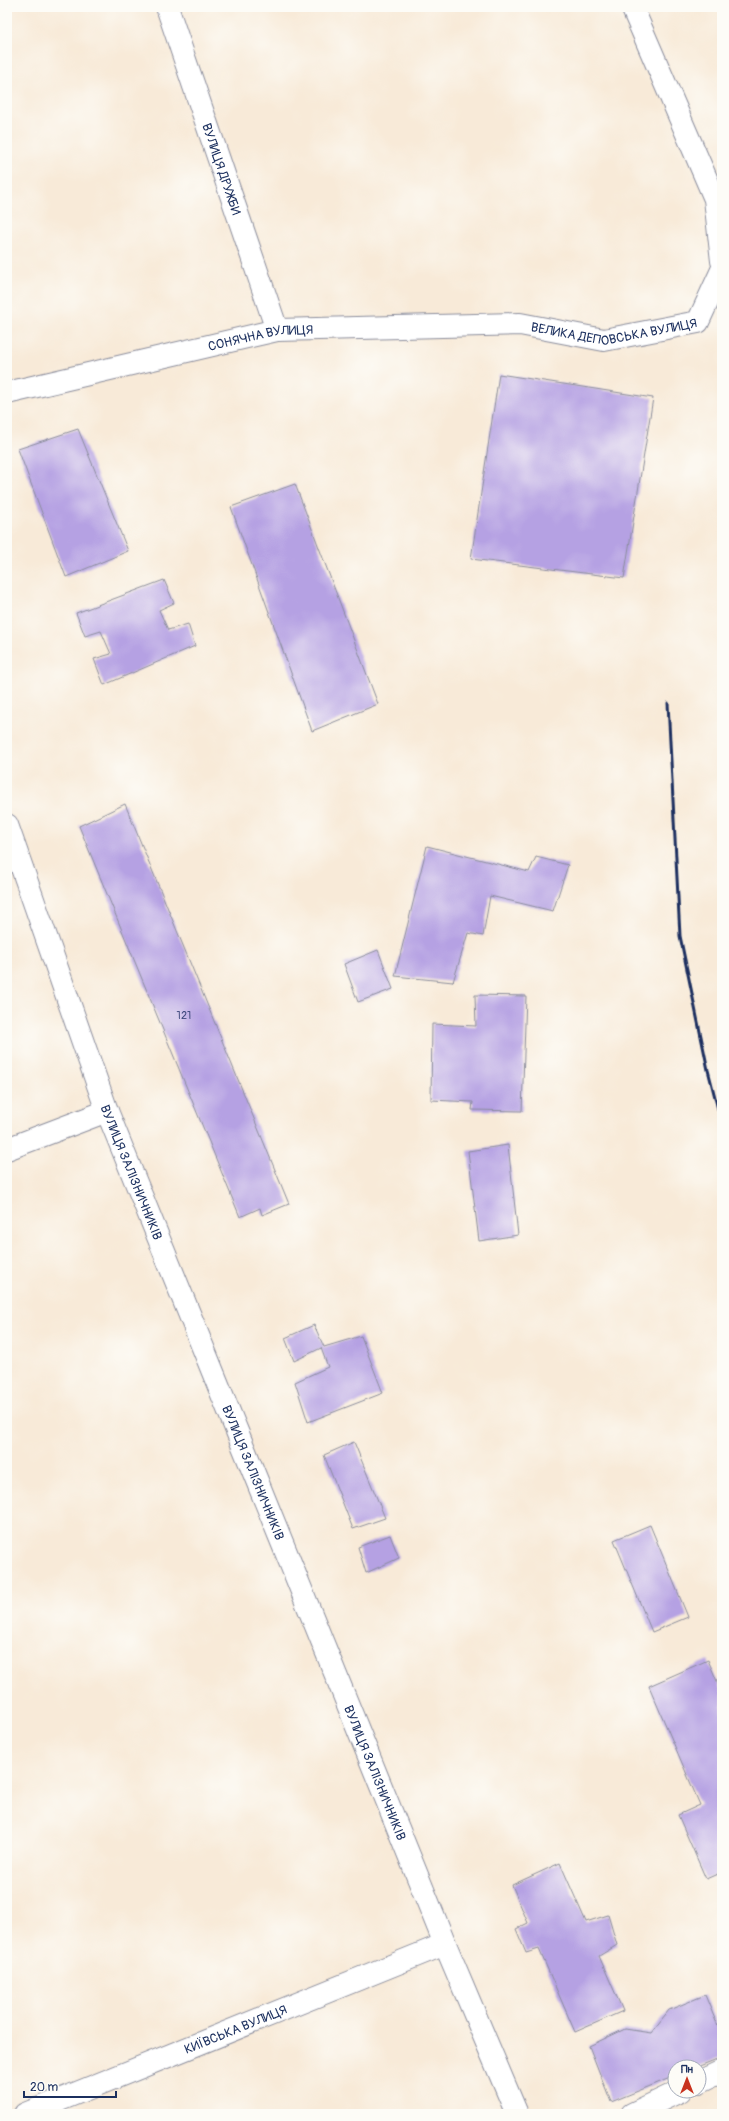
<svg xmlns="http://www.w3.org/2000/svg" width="729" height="2121" viewBox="0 0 729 2121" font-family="Pangolin,sans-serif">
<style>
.building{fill:#b5a1e3}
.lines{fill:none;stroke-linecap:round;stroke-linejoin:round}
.minor-casing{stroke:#8a8c9b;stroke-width:24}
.major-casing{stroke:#8a8c9b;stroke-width:24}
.minor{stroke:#fff;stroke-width:22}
.major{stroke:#fff;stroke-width:22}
.rail{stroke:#1b2f5e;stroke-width:3}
.labels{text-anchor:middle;stroke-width:3;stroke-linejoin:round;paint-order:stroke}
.number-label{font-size:11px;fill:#424c7f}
.street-label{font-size:13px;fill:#1b2f5e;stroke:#fdfcf7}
</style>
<rect width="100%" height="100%" fill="#fdfcf7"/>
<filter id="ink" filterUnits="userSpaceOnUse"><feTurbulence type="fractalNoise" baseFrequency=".025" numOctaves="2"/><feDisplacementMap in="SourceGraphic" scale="8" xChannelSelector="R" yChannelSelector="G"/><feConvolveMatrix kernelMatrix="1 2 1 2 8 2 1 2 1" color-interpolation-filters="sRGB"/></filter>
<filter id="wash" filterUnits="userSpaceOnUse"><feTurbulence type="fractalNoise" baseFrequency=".012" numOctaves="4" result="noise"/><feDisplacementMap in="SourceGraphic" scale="16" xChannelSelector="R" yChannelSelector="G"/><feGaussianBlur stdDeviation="0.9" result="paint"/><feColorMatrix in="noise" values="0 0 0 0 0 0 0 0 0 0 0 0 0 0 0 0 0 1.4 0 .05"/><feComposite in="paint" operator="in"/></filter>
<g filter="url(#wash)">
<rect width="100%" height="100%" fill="#f8ead8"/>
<g id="blocks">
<!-- building -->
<path class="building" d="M 499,374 L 653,398 L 624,578 L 471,559 Z
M 78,429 L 128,551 L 66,577 L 18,449 Z
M 295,484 L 378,704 L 312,731 L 231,507 Z
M 164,580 L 174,603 L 159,610 L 168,630 L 188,624 L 195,646 L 104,685 L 94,659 L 111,654 L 101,631 L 85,636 L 76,613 Z
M 125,804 L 289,1204 L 262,1215 L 260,1208 L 240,1217 L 79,826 Z
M 427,846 L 529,872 L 536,857 L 568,865 L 553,911 L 490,896 L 483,936 L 468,933 L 453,982 L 395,976 Z
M 378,950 L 393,989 L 358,1002 L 344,964 Z
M 475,995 L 526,996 L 522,1111 L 472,1110 L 473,1102 L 431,1100 L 432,1024 L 476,1026 Z
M 508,1145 L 518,1235 L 479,1241 L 468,1151 Z
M 314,1325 L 324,1347 L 361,1336 L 383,1393 L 308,1422 L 295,1382 L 328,1367 L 321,1348 L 294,1361 L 285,1338 Z
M 354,1442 L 385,1518 L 353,1529 L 324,1455 Z
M 650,1525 L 688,1617 L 652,1632 L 614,1540 Z
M 390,1535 L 399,1558 L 366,1573 L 358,1547 Z
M 708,1660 L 722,1693 L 722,1872 L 706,1879 L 678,1815 L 700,1805 L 649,1686 Z
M 560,1863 L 586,1922 L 608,1915 L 617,1945 L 599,1956 L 623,2011 L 575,2032 L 539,1949 L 526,1953 L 516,1929 L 528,1923 L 512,1885 Z
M 705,1995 L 722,2036 L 722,2057 L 697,2067 L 675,2067 L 675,2076 L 611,2102 L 589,2046 L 625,2029 L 651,2033 L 669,2010 Z"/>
</g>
</g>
<g filter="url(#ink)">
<use href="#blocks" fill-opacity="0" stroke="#8a8c9b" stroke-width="1"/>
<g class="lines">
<defs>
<g id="minor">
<path id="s1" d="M 167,7 L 277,330"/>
<path d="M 632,7 L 715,199 L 722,261"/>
<path id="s2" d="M 7,393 L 277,330 L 520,324 L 604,340 L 698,322 L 722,270"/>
<path d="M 7,1149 L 107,1111"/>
<path d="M 699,2082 L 722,2071"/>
<path id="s3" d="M 25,2114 L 445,1944"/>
<path d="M 632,2114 L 680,2091"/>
</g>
<g id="major">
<path id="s4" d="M 7,825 L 107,1111 L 445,1944 L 517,2114"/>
</g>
</defs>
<!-- minor casing -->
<use href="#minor" class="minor-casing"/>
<!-- major casing -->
<use href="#major" class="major-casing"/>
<!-- minor -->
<use href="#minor" class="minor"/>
<!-- major -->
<use href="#major" class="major"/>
<!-- rail -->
<path class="rail" d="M 668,703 L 680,936 L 708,1070 L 722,1125"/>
</g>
</g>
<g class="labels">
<!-- number labels -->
<g class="number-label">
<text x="184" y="1019">121</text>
</g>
<!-- street labels -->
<g class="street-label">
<text dy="5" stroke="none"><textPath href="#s1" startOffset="171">ВУЛИЦЯ ДРУЖБИ</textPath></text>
<text dy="5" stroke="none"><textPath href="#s2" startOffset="616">ВЕЛИКА ДЕПОВСЬКА ВУЛИЦЯ</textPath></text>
<text dy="5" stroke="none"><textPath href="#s2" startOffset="260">СОНЯЧНА ВУЛИЦЯ</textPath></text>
<text dy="5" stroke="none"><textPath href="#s4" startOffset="369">ВУЛИЦЯ ЗАЛІЗНИЧНИКІВ</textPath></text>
<text dy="5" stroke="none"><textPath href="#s4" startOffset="693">ВУЛИЦЯ ЗАЛІЗНИЧНИКІВ</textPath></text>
<text dy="5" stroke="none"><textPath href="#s4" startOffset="1017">ВУЛИЦЯ ЗАЛІЗНИЧНИКІВ</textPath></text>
<text dy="5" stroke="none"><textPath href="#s3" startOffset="227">КИЇВСЬКА ВУЛИЦЯ</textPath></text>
</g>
</g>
<!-- margin -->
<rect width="729" height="2121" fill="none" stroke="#fdfcf7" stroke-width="24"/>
<!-- north arrow -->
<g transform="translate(687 2079)"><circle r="19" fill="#fdfcf7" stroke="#a3aaba"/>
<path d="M0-3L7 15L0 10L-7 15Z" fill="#c8321e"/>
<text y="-6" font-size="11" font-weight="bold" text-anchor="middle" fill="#1b2f5e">Пн</text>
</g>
<!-- scale -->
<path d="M24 2091v6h92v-6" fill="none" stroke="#1b2f5e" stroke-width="2"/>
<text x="30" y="2091" font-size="12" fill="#1b2f5e" stroke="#fdfcf7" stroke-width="3" paint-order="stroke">20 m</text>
</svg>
